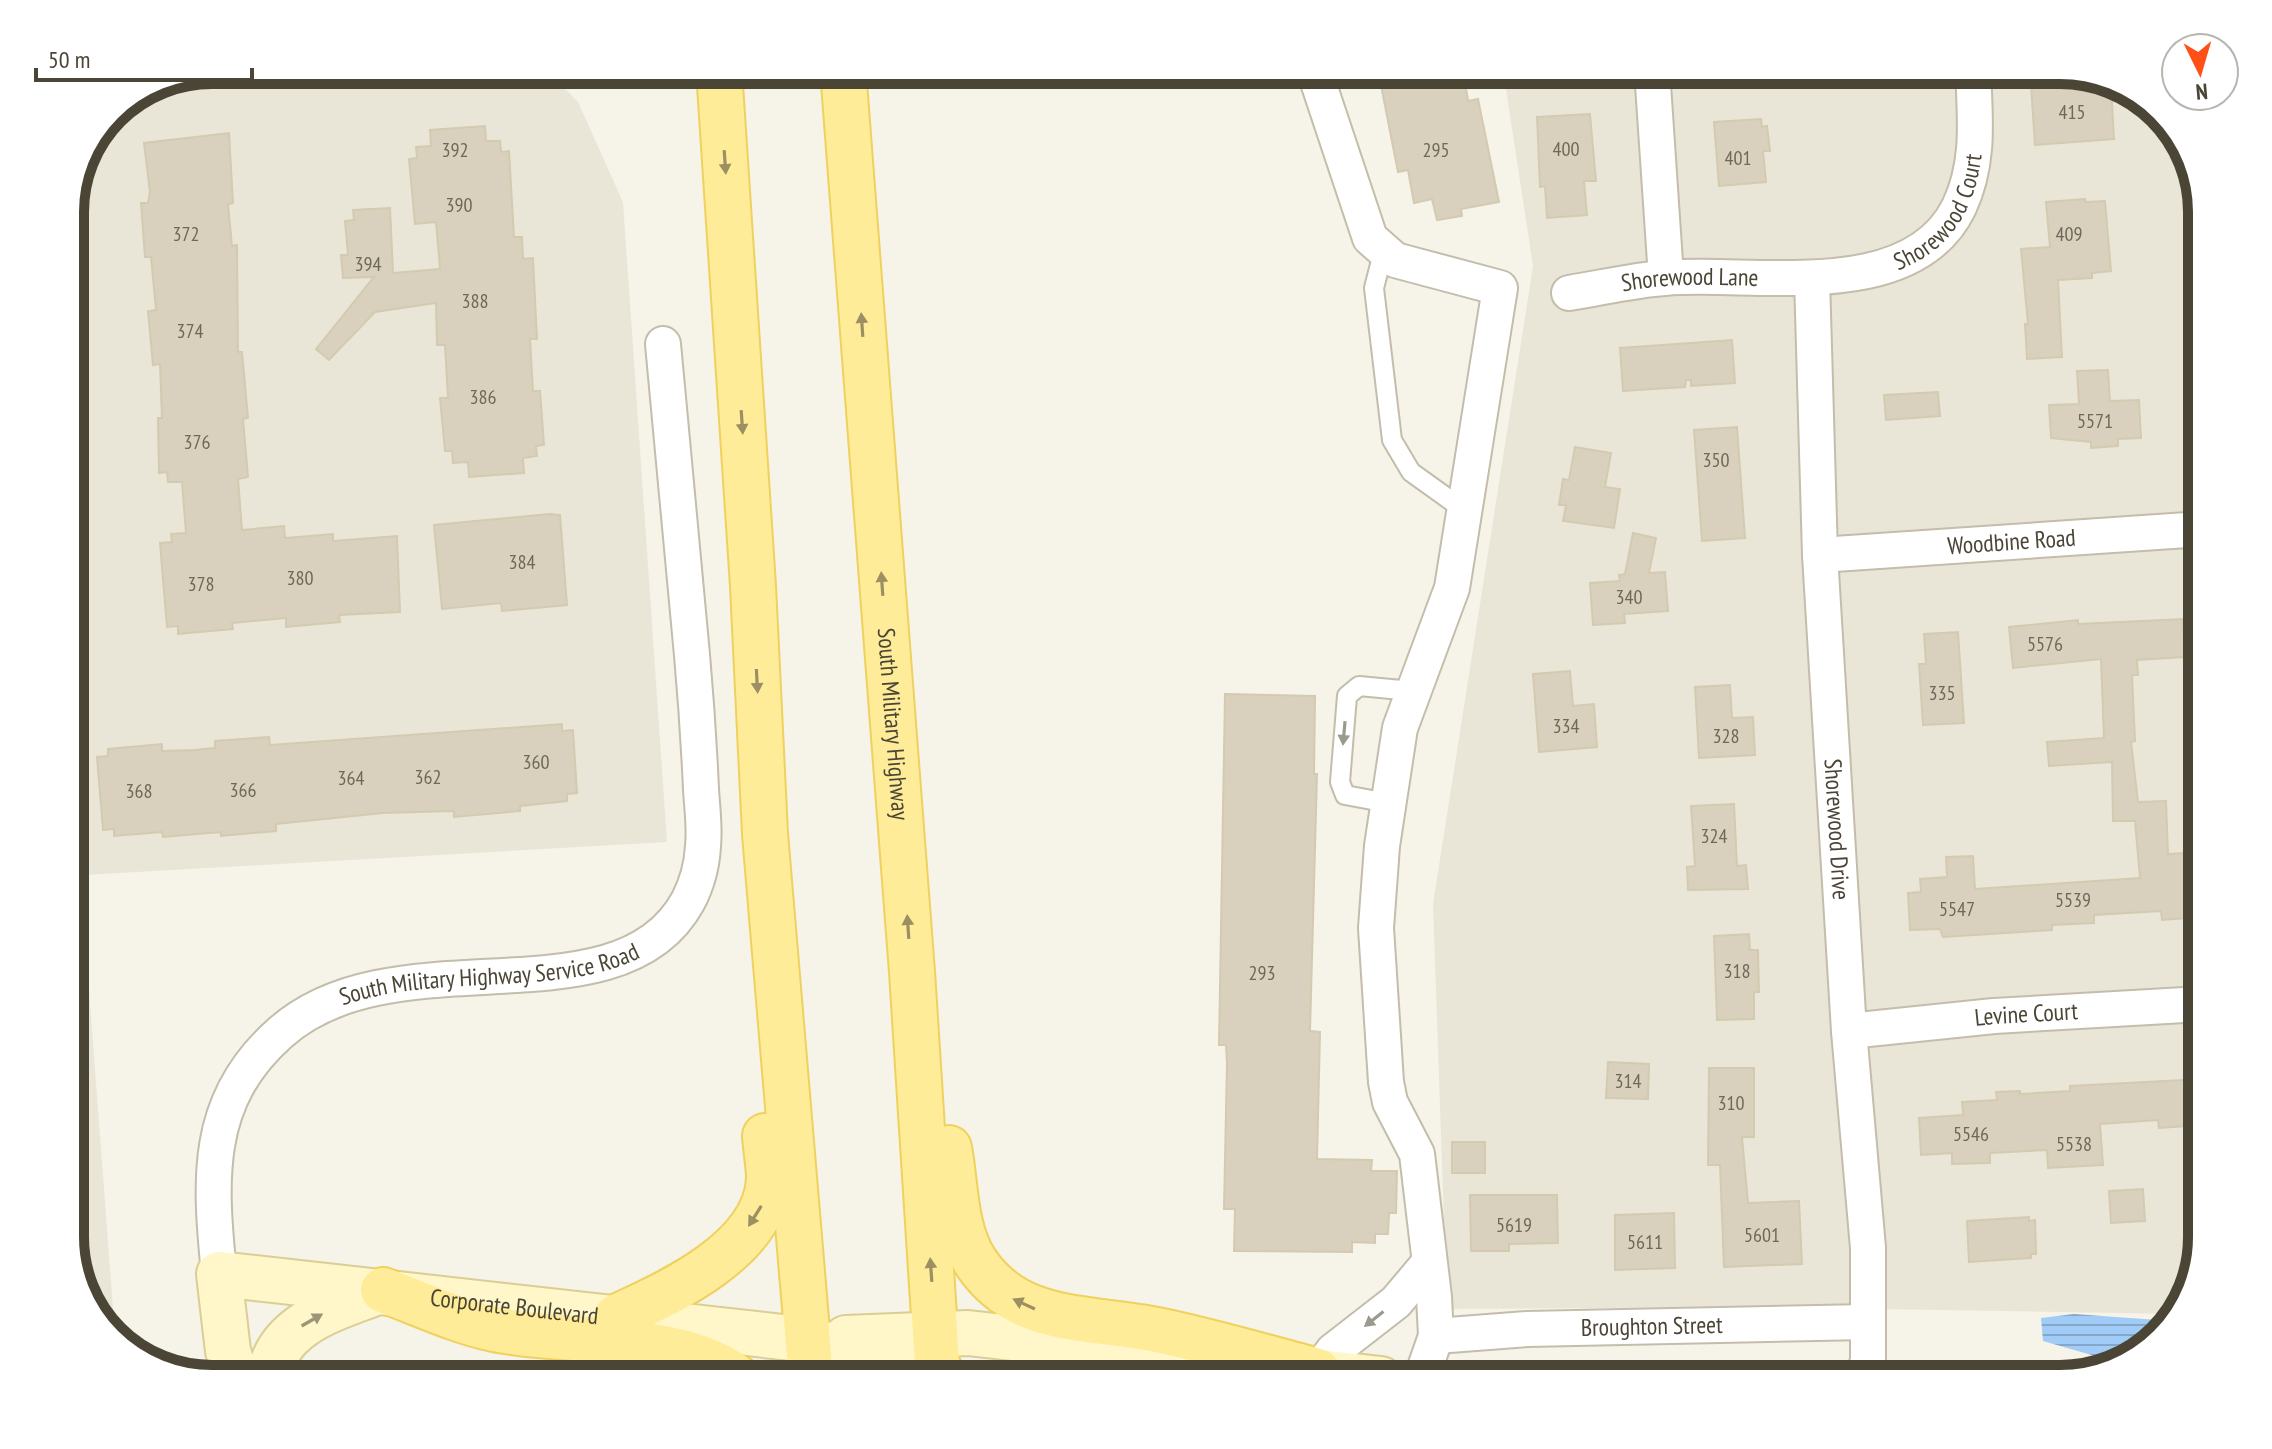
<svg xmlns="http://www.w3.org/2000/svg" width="2272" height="1449" viewBox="0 0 2272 1449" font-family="'PT Sans Narrow',sans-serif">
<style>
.residential{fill:#eae6d7}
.water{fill:url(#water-rules)}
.building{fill:#d9d1bd;stroke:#d4cab0;stroke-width:2}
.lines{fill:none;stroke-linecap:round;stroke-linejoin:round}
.lane-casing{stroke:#c3bdaa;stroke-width:22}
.street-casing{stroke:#c3bdaa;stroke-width:38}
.secondary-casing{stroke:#dace95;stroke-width:48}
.primary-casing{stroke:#efd15e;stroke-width:48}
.lane{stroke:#fff;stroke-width:18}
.street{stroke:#fff;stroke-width:34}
.secondary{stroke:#fff7ca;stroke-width:44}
.primary{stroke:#ffec99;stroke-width:44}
.oneway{fill:#9c9063}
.oneway2{fill:#9c9990}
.oneway3{fill:#9c9579}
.labels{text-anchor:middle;stroke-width:7;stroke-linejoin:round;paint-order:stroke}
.number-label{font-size:20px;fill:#6e6858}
.street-label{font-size:24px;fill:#4b4536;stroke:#fff}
.rim{fill:none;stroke:#4b4536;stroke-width:10}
</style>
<defs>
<pattern id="water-rules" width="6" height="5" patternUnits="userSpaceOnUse" patternTransform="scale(2)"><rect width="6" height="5" fill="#a1ccf7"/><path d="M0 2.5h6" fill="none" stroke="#85a7c9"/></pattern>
</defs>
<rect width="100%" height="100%" fill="#f6f3e9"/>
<!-- residential -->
<path class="residential" d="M 212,70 L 547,70 L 578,102 L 623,202 L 667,842 L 84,875 L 70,684 L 70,203 L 112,111 L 158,81 Z
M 1503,70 L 2060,70 L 2138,94 L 2183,141 L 2202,212 L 2202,1237 L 2179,1314 L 1755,1307 L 1447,1309 L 1433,904 L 1533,266 Z
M 70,762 L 84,923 L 115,1335 L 89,1308 L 70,1246 Z"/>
<!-- water -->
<path class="water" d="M 2074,1314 L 2172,1321 L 2131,1360 L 2095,1356 L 2043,1341 L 2041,1318 Z"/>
<!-- building -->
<path class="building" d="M 1378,70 L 1463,70 L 1468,101 L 1478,99 L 1499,202 L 1461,209 L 1462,216 L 1437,220 L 1432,199 L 1414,203 L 1408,170 L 1398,172 Z
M 2030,70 L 2060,70 L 2111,85 L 2114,139 L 2035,145 Z
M 1590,114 L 1596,181 L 1584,181 L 1587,215 L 1547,218 L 1545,186 L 1540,187 L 1537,117 Z
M 1761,119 L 1762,127 L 1767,126 L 1770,151 L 1763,151 L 1766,182 L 1719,186 L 1714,122 Z
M 485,126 L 486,141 L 500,141 L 501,152 L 509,151 L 514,237 L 522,237 L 523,259 L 533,258 L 537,339 L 530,339 L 533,391 L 540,391 L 544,445 L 536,446 L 537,456 L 523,458 L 524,473 L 469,477 L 468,462 L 453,463 L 452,451 L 445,451 L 440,398 L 448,398 L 445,345 L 437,345 L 436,303 L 375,312 L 329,360 L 316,349 L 374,277 L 343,278 L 341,255 L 348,255 L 345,221 L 354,220 L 353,210 L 390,208 L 393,273 L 440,269 L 436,222 L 415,224 L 409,159 L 417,158 L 416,147 L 431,146 L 430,130 Z
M 229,133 L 233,203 L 228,204 L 232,246 L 237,245 L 238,352 L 242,352 L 248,418 L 243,419 L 248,477 L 238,479 L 242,530 L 284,526 L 285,538 L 333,534 L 333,541 L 397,536 L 400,612 L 339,615 L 340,622 L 286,627 L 286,618 L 232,623 L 233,629 L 178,634 L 178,626 L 167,627 L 160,543 L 172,542 L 171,534 L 186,533 L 182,482 L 168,482 L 167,472 L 159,473 L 158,418 L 162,418 L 160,364 L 153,365 L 148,311 L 156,310 L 151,257 L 145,257 L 141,203 L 148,203 L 150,192 L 144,143 Z
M 2085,199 L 2085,202 L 2105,201 L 2111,271 L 2092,273 L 2092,278 L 2058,280 L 2062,357 L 2027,359 L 2025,324 L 2028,324 L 2021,249 L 2050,247 L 2046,202 Z
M 1732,340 L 1735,383 L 1691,386 L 1691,380 L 1686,380 L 1685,387 L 1623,391 L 1620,348 Z
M 2108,370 L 2110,401 L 2139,400 L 2141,438 L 2118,439 L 2118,446 L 2091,448 L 2091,442 L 2051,438 L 2049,405 L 2079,404 L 2077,371 Z
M 1938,392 L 1940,416 L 1886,420 L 1884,395 Z
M 1737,427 L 1745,538 L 1702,541 L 1694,430 Z
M 1575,447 L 1611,453 L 1605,487 L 1620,489 L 1614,528 L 1563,521 L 1566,505 L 1559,505 L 1563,479 L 1569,480 Z
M 549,514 L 560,515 L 567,605 L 502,611 L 501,603 L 442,609 L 434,525 Z
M 1633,533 L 1656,538 L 1649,573 L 1665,572 L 1668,611 L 1624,614 L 1625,623 L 1593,625 L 1590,583 L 1620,581 L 1619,575 L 1625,574 Z
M 2183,619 L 2185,657 L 2137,660 L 2138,675 L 2132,675 L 2135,741 L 2131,742 L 2138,802 L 2166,801 L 2168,854 L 2202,852 L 2202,917 L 2162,920 L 2161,911 L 2094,915 L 2094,923 L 2052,925 L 2052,930 L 1943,937 L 1940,929 L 1910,930 L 1908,893 L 1921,892 L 1920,879 L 1947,877 L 1946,857 L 1973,856 L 1975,889 L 2140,878 L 2135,821 L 2113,821 L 2112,762 L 2049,766 L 2047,742 L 2104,738 L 2101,659 L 2013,668 L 2009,627 L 2078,620 L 2078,624 Z
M 1958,632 L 1964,723 L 1923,725 L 1919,664 L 1926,664 L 1924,634 Z
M 1570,671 L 1573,706 L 1594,704 L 1597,747 L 1539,752 L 1533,674 Z
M 1730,685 L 1732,718 L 1753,717 L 1755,755 L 1699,758 L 1695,687 Z
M 1225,694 L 1315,696 L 1314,774 L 1317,774 L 1310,1031 L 1320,1032 L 1317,1159 L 1372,1160 L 1371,1171 L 1397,1171 L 1396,1213 L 1389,1213 L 1388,1234 L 1375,1234 L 1375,1243 L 1352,1242 L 1352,1252 L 1234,1251 L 1235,1209 L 1224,1209 L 1227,1063 L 1226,1045 L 1219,1045 Z
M 562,724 L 562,731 L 573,730 L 577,793 L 567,794 L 567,801 L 520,806 L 520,811 L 454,817 L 454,811 L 383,813 L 276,824 L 276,831 L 221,836 L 221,832 L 163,837 L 162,832 L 114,836 L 114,829 L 103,830 L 97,757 L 108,756 L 108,749 L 162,744 L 162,751 L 194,750 L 215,748 L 215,741 L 269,737 L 270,745 Z
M 1734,804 L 1737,866 L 1746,865 L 1748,889 L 1688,890 L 1687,867 L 1695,866 L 1691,806 Z
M 1749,934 L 1750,950 L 1758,950 L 1759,992 L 1754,992 L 1754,1019 L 1717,1020 L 1714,936 Z
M 1608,1062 L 1649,1064 L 1648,1099 L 1606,1098 Z
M 1709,1068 L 1754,1068 L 1754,1137 L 1742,1137 L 1748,1203 L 1799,1201 L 1802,1264 L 1724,1267 L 1720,1165 L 1708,1165 Z
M 2202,1079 L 2202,1125 L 2159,1128 L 2158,1120 L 2100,1124 L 2103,1165 L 2048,1168 L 2047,1150 L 1990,1153 L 1990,1163 L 1952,1164 L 1952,1153 L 1921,1155 L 1919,1118 L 1963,1115 L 1962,1102 L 1997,1100 L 1996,1092 L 2020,1091 L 2020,1094 L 2070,1091 L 2070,1086 Z
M 1452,1142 L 1485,1142 L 1485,1173 L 1452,1173 Z
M 2143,1189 L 2145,1221 L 2111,1223 L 2109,1191 Z
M 1470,1195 L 1557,1195 L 1558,1243 L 1509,1244 L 1509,1251 L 1471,1251 Z
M 1674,1213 L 1675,1268 L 1615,1270 L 1615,1215 Z
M 2029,1217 L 2029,1221 L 2035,1220 L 2036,1254 L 2031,1254 L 2031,1258 L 1969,1262 L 1967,1221 Z"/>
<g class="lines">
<defs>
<path id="lane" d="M 1383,253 L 1374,288 L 1392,440 L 1411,472 L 1464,510
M 1388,803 L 1345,795 L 1340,782 L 1347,696 L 1359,686 L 1412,691"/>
<g id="street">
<path d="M 1652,70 L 1666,277"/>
<path d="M 1317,79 L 1370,238 L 1395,260 L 1500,288 L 1452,588 L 1400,728 L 1382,846 L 1376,928 L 1386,1082 L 1390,1102 L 1417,1154 L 1434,1297 L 1436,1336 L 1421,1379"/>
<path id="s1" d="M 1812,278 L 1820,555 L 1849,1031 L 1868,1248 L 1868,1361 L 1862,1379"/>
<path id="s2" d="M 1569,293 C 1601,288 1633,280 1665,278 C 1752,270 1911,306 1959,207 C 1980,163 1975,118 1973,70"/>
<path id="s3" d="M 1820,555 L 2202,529"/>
<path id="s4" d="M 1849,1031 L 1994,1016 L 2202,1004"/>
<path id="s5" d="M 219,1274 C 210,1181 203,1101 280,1033 C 395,930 619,1028 688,901 C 697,884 702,865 703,846 C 705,827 702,807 701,789 C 699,744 696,700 692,655 C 682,551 673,447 663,344"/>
<path id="s6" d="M 1436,1336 L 1527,1329 L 1868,1322"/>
<path d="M 1318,1371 L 1333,1351 L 1396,1302 L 1428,1264"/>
</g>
<g id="secondary">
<path d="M 846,1338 L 968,1333 L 1381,1379"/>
<path id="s7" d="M 237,1379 L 228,1351 L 219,1274 L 809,1340 L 948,1379"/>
<path d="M 269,1379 C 275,1325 333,1309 375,1293"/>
</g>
<g id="primary">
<path d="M 719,70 L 753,586 L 765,834 L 811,1379"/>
<path id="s8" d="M 843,70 L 912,972 L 938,1379"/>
<path d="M 949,1148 C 956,1184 954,1228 975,1261 C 1017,1326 1090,1316 1157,1330 C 1211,1341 1264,1357 1318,1371"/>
<path d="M 383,1290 C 419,1303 456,1321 494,1329 C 565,1344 683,1332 739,1379"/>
<path d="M 616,1317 C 670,1293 766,1249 769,1179 C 769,1165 766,1150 765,1136"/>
</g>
</defs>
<!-- lane casing -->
<use href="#lane" class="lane-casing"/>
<!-- street casing -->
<use href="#street" class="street-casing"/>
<!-- secondary casing -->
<use href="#secondary" class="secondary-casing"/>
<!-- primary casing -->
<use href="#primary" class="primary-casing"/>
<!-- lane -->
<use href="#lane" class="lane"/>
<!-- street -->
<use href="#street" class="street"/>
<!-- secondary -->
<use href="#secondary" class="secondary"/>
<!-- primary -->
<use href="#primary" class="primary"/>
</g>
<!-- one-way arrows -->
<defs><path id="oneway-solid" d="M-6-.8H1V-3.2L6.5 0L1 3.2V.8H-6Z" transform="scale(2)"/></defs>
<g class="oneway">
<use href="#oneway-solid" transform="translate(725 162) rotate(86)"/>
<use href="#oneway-solid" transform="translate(862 325) rotate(-94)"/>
<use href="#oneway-solid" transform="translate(742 422) rotate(86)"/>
<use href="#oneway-solid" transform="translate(882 584) rotate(-94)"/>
<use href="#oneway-solid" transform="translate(757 681) rotate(87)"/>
<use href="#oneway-solid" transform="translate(908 927) rotate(-94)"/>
<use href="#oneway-solid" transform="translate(755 1216) rotate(122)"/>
<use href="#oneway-solid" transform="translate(931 1270) rotate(-94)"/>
<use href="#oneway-solid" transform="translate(1024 1304) rotate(-155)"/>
</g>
<g class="oneway2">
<use href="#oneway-solid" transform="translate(1344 733) rotate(95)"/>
<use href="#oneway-solid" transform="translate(1374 1319) rotate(142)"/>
</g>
<use class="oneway3" href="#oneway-solid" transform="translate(312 1320) rotate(-30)"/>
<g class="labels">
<!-- number labels -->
<g class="number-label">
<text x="2072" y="119">415</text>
<text x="1566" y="156">400</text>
<text x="455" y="157">392</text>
<text x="1436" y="157">295</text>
<text x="1738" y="165">401</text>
<text x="459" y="212">390</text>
<text x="186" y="241">372</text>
<text x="2069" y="241">409</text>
<text x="368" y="271">394</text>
<text x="475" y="308">388</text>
<text x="190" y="338">374</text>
<text x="483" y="404">386</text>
<text x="2095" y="428">5571</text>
<text x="197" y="449">376</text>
<text x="1716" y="467">350</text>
<text x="522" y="569">384</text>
<text x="300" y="585">380</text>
<text x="201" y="591">378</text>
<text x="1629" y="604">340</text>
<text x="2045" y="651">5576</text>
<text x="1942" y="700">335</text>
<text x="1566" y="733">334</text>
<text x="1726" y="743">328</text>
<text x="536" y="769">360</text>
<text x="428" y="784">362</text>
<text x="351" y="785">364</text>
<text x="243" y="797">366</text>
<text x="139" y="798">368</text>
<text x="1714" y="843">324</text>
<text x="2073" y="907">5539</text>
<text x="1957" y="916">5547</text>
<text x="1737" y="978">318</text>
<text x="1262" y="980">293</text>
<text x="1628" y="1088">314</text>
<text x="1731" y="1110">310</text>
<text x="1971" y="1141">5546</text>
<text x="2074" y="1151">5538</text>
<text x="1514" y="1232">5619</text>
<text x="1762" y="1242">5601</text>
<text x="1645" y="1249">5611</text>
</g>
<!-- street labels -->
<g class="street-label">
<text dy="8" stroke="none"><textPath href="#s2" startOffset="400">Shorewood Court</textPath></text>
<text dy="8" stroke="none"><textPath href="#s2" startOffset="122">Shorewood Lane</textPath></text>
<text dy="8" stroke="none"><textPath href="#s3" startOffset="192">Woodbine Road</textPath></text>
<text dy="8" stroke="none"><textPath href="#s8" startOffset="656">South Military Highway</textPath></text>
<text dy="8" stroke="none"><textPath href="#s1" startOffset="552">Shorewood Drive</textPath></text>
<text dy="8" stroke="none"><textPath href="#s5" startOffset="482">South Military Highway Service Road</textPath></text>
<text dy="8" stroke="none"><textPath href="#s4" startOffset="178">Levine Court</textPath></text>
<text dy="8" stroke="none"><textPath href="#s7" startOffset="404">Corporate Boulevard</textPath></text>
<text dy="8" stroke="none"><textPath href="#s6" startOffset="216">Broughton Street</textPath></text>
</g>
</g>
<!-- crop -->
<path d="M0 0H2272V1449H0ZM212 84H2060A128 128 0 0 1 2188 212V1237A128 128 0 0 1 2060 1365H212A128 128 0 0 1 84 1237V212A128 128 0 0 1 212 84Z" fill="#fff" fill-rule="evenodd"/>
<path class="rim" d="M212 84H2060A128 128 0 0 1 2188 212V1237A128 128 0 0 1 2060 1365H212A128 128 0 0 1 84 1237V212A128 128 0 0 1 212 84Z"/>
<!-- north arrow -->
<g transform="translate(2200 72) rotate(175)"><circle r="38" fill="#ffffff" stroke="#b7b5af" stroke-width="2"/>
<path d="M0-6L14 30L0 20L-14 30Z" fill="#ff5017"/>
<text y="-12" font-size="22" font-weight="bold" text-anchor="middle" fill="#4b4536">N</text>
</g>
<!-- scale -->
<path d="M36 68v12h216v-12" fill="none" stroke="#4b4536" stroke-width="4"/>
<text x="48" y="68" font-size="24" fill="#4b4536" stroke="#ffffff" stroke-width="6" paint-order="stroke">50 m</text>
</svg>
